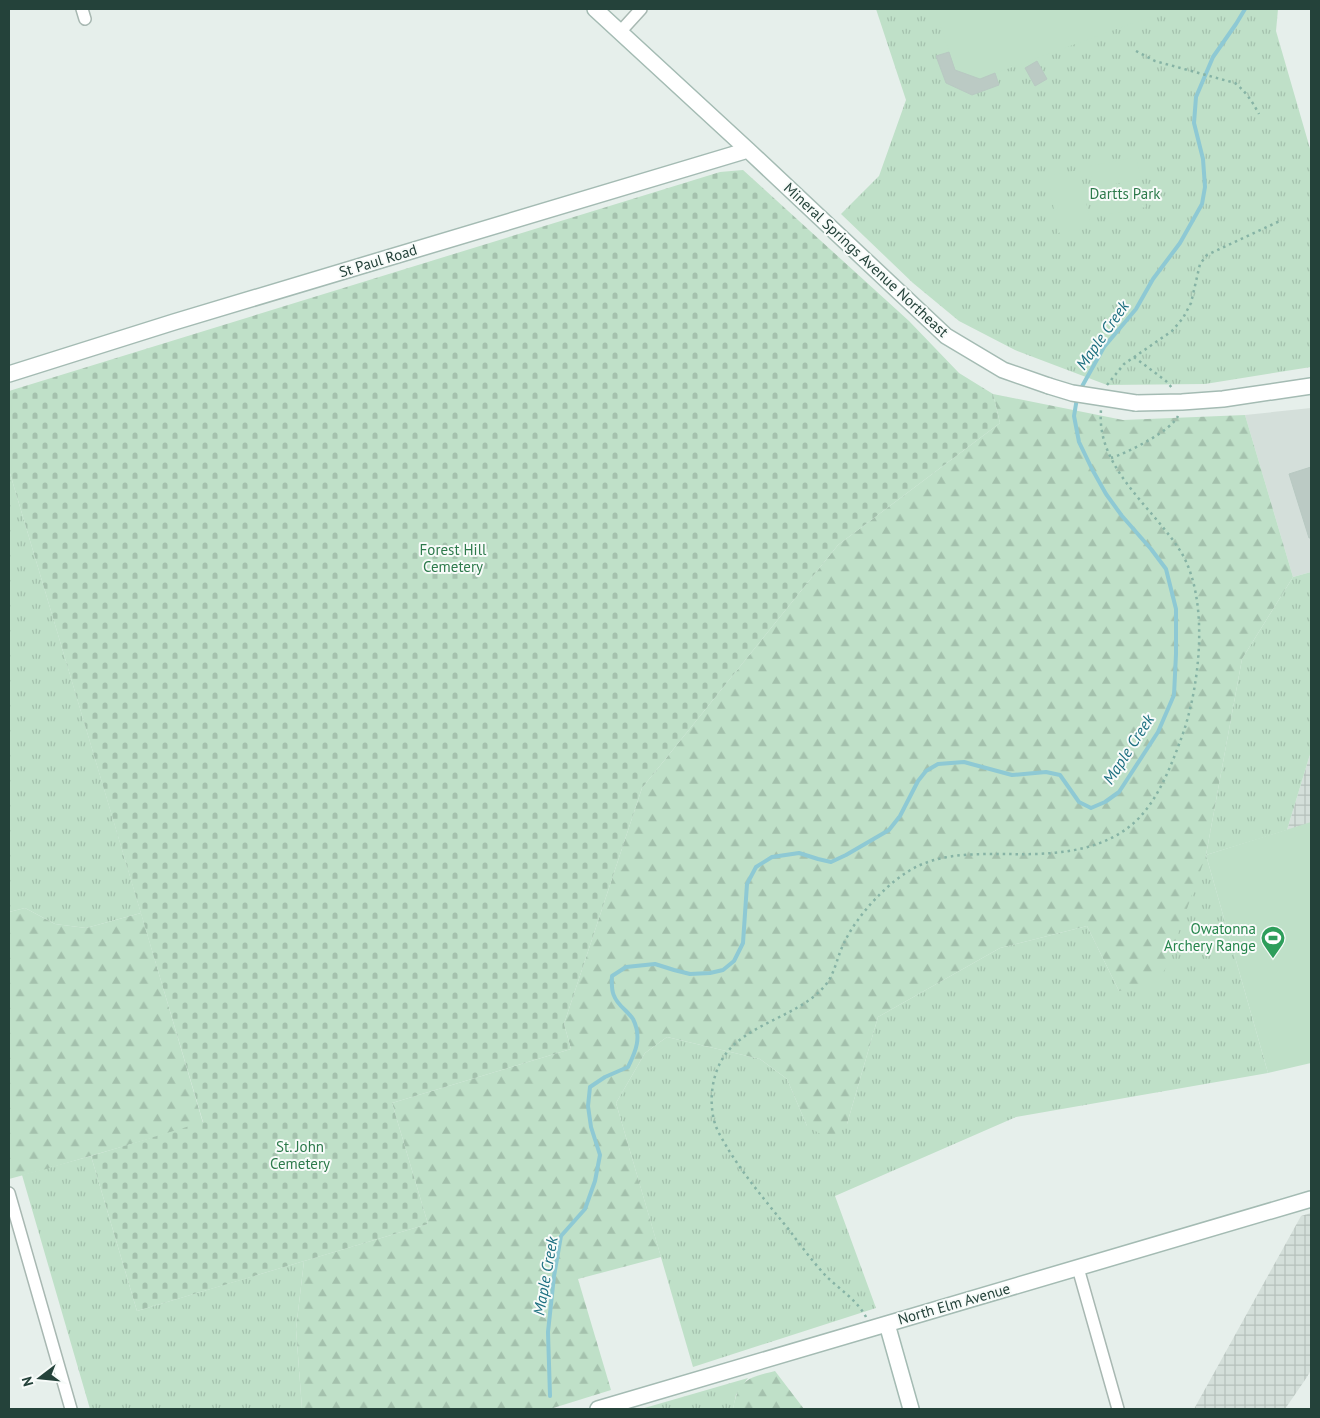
<svg xmlns="http://www.w3.org/2000/svg" width="1320" height="1418" viewBox="0 0 1320 1418" font-family="'PT Sans',sans-serif">
<style>
.built{fill:#d4dfda}
.industrial{fill:url(#industrial-grid)}
.grass{fill:url(#grass-tufts)}
.forest{fill:url(#forest-firs)}
.cemetery{fill:url(#cemetery-stones)}
.pitch{fill:#bfe0c8}
.lines{fill:none;stroke-linecap:round;stroke-linejoin:round}
.stream{stroke:#8ec9d4;stroke-width:4}
.building{fill:#bbcac4;stroke:#b8c9c2}
.street-casing{stroke:#a8b8b2;stroke-width:14}
.secondary-casing{stroke:#a4bbb3;stroke-width:18}
.path{stroke:#86b3a5;stroke-width:2.5;stroke-dasharray:2.5 4;stroke-linecap:butt}
.street{stroke:#fff;stroke-width:11}
.secondary{stroke:#fff;stroke-width:15}
.secondary-bridge-casing{stroke:#a4bbb3;stroke-width:18;stroke-linecap:butt}
.secondary-bridge{stroke:#fff;stroke-width:15}
.labels{text-anchor:middle;stroke-width:4;stroke-linejoin:round;paint-order:stroke}
.park-label{font-size:15px;fill:#2d7a4b;stroke:#f7fbf9}
.street-label{font-size:15px;fill:#24423a;stroke:#f7fbf9}
.leisure-label{font-size:15px;fill:#27864d;stroke:#f7fbf9;text-anchor:end}
.water-label{font-size:16px;font-style:italic;fill:#1c6f80;stroke:#f7fbf9}
</style>
<defs>
<pattern id="industrial-grid" width="8" height="8" patternUnits="userSpaceOnUse" patternTransform="scale(1.25)"><rect width="8" height="8" fill="#d4dfda"/><path d="M0 4h8M4 0v8" fill="none" stroke="#b6c1bc"/></pattern>
<pattern id="grass-tufts" width="24" height="20" patternUnits="userSpaceOnUse" patternTransform="scale(1.25)"><rect width="24" height="20" fill="#bfe0c8"/><path d="M3 7l-1-3M5 7V3M7 7l1-3M15 17l-1-3M17 17v-4M19 17l1-3" fill="none" stroke="#a4c1ad"/></pattern>
<pattern id="forest-firs" width="22" height="20" patternUnits="userSpaceOnUse" patternTransform="scale(1.25)"><rect width="22" height="20" fill="#bfe0c8"/><path d="M5 1l3.5 6h-7zM16 11l3.5 6h-7z" fill="#a4c1ad"/></pattern>
<pattern id="cemetery-stones" width="16" height="16" patternUnits="userSpaceOnUse" patternTransform="scale(1.25)"><rect width="16" height="16" fill="#bfe0c8"/><path d="M2 7V4a2 2 0 0 1 4 0v3zM10 15v-3a2 2 0 0 1 4 0v3z" fill="#a4c1ad"/></pattern>
</defs>
<rect width="100%" height="100%" fill="#e6efeb"/>
<!-- built -->
<path class="built" d="M 1311,408 L 1311,572 L 1293,577 L 1245,415 Z"/>
<!-- industrial -->
<path class="industrial" d="M 1311,751 L 1311,823 L 1287,830 Z
M 1311,1213 L 1311,1370 L 1307,1377 L 1285,1409 L 1194,1409 L 1301,1216 Z"/>
<!-- grass -->
<path class="grass" d="M 876,9 L 1278,9 L 1276,31 L 1311,152 L 1311,367 L 1205,384 L 1107,385 L 1015,350 L 959,321 L 913,283 L 841,214 L 879,176 L 906,100 Z
M 9,470 L 141,913 L 86,928 L 55,924 L 25,908 L 9,912 Z
M 1311,572 L 1311,751 L 1287,830 L 1206,855 L 1268,1073 L 1016,1117 L 835,1196 L 876,1308 L 693,1367 L 616,1103 L 645,1053 L 667,1037 L 760,1059 L 787,1079 L 807,1126 L 847,1124 L 878,1017 L 1000,948 L 1087,926 L 1119,991 L 1206,855 L 1242,659 L 1293,577 Z
M 91,1156 L 137,1311 L 304,1261 L 296,1329 L 302,1409 L 90,1409 L 22,1175 Z
M 748,1378 L 736,1395 L 733,1409 L 641,1409 Z"/>
<!-- forest -->
<path class="forest" d="M 993,394 L 1123,420 L 1245,415 L 1293,577 L 1242,659 L 1206,855 L 1166,968 L 1152,986 L 1119,991 L 1087,926 L 1000,948 L 878,1017 L 847,1124 L 829,1139 L 807,1126 L 787,1079 L 760,1059 L 667,1037 L 645,1053 L 616,1103 L 661,1257 L 578,1279 L 611,1390 L 550,1409 L 302,1409 L 296,1329 L 304,1261 L 428,1224 L 392,1103 L 571,1049 L 564,1024 L 642,788 L 838,545 L 1000,423 Z
M 25,908 L 55,924 L 86,928 L 141,913 L 203,1123 L 46,1169 L 9,1179 L 9,912 Z
M 775,1371 L 804,1409 L 733,1409 C 739,1379 748,1378 775,1371 Z"/>
<!-- cemetery -->
<path class="cemetery" d="M 743,170 L 909,321 L 959,373 L 993,394 L 1000,423 L 838,545 L 642,788 L 564,1024 L 571,1049 L 392,1103 L 428,1224 L 137,1311 L 91,1156 L 203,1122 L 9,470 L 9,391 L 720,172 Z"/>
<!-- pitch -->
<path class="pitch" d="M 935,9 L 1153,9 L 1155,15 L 980,79 L 955,70 Z
M 1136,157 L 1141,179 L 1094,188 L 1090,166 Z
M 1080,170 L 1091,227 L 1058,233 L 1048,176 Z
M 1141,185 L 1146,207 L 1099,216 L 1094,194 Z
M 1311,822 L 1311,1063 L 1268,1073 L 1206,855 Z"/>
<g class="lines">
<!-- stream -->
<path class="stream" d="M 1080,390 L 1104,347 L 1136,309 L 1153,279 L 1180,243 L 1202,204 L 1205,187 L 1203,159 L 1194,123 L 1196,97 L 1213,57 L 1236,24 L 1245,9
M 550,1396 L 548,1332 L 554,1276 L 561,1236 L 585,1209 L 595,1181 L 600,1155 L 591,1127 L 588,1106 L 590,1087 L 605,1077 L 628,1067 C 636,1051 642,1037 633,1019 C 631,1016 628,1013 625,1010 C 613,999 611,992 612,976 L 626,967 L 655,964 L 674,970 L 690,974 L 710,973 L 723,970 L 734,961 L 743,943 L 747,884 L 756,867 L 772,857 L 799,853 L 818,859 L 831,862 L 846,855 L 889,830 L 900,816 L 918,781 L 926,771 L 938,764 L 964,762 L 1012,775 L 1046,772 L 1060,775 L 1079,802 L 1091,808 L 1105,802 L 1119,792 L 1158,732 L 1174,695 L 1176,654 L 1176,609 L 1166,569 L 1151,549 L 1122,516 L 1106,494 L 1092,469 L 1079,442 L 1074,416 L 1077,398"/>
</g>
<!-- building -->
<path class="building" d="M 949,52 L 955,70 L 980,79 L 995,73 L 999,85 L 972,95 L 946,83 L 936,56 Z
M 1037,61 L 1047,79 L 1035,86 L 1025,68 Z
M 1311,467 L 1311,538 L 1309,538 L 1289,474 Z"/>
<g class="lines">
<defs>
<path id="street" d="M 82,9 L 85,19
M 620,32 L 641,9
M 9,1193 L 71,1409
M 1078,1268 L 1118,1409"/>
<path id="secondary" d="M 595,9 L 748,150 L 946,336 L 1003,370 L 1049,386
M 9,374 L 174,322 L 748,150
M 1136,403 L 1182,402 L 1223,399 L 1311,386
M 887,1324 L 911,1409
M 598,1409 L 1311,1199"/>
</defs>
<!-- street casing -->
<use href="#street" class="street-casing"/>
<!-- secondary casing -->
<use href="#secondary" class="secondary-casing"/>
<!-- path -->
<path class="path" d="M 1136,51 L 1155,61 L 1235,83 C 1246,92 1252,101 1259,114
M 1134,357 L 1166,381 L 1173,389
M 1107,385 L 1124,364 L 1172,331 L 1183,318 L 1191,303 L 1200,264 L 1207,255 L 1282,220
M 1111,458 C 1127,453 1171,431 1178,416
M 866,1317 C 857,1300 839,1289 826,1276 C 813,1262 801,1246 790,1231 C 768,1204 746,1178 728,1149 C 723,1140 716,1130 714,1120 C 709,1100 712,1075 723,1058 C 743,1025 796,1017 822,989 C 835,976 836,959 844,943 C 857,915 890,879 918,866 C 946,853 977,854 1007,854 C 1052,855 1105,853 1139,818 C 1159,797 1171,766 1181,739 C 1200,688 1210,600 1181,552 C 1153,507 1096,468 1101,410"/>
<!-- street -->
<use href="#street" class="street"/>
<!-- secondary -->
<use href="#secondary" class="secondary"/>
<defs>
<path id="secondary-bridge" d="M 1049,386 L 1072,393 L 1136,403"/>
</defs>
<!-- secondary-bridge casing -->
<use href="#secondary-bridge" class="secondary-bridge-casing"/>
<!-- secondary-bridge -->
<use href="#secondary-bridge" class="secondary-bridge"/>
</g>
<!-- icons -->
<defs>
<symbol id="stadium-pin" viewBox="-11 -11 22 30"><path d="M0 17L-7.5 6A9.5 9.5 0 1 1 7.5 6Z" fill="#2e9e5b" stroke="#f7fbf9"/><path d="M0-5a6.5 5 0 1 0 0 10a6.5 5 0 1 0 0-10ZM-3.5-1.8h7v3.6h-7Z" fill="#fff"/></symbol>
</defs>
<g fill-rule="evenodd">
<use href="#stadium-pin" x="1259" y="924" width="28" height="38"/>
</g>
<g class="labels">
<!-- park labels -->
<g class="park-label">
<text x="1125" y="199">Dartts Park</text>
<text x="453" y="555">Forest Hill<tspan x="453" dy="17">Cemetery</tspan></text>
<text x="300" y="1152">St. John<tspan x="300" dy="17">Cemetery</tspan></text>
</g>
<!-- street labels -->
<g class="street-label">
<text transform="translate(866 260) rotate(43)" y="5">Mineral Springs Avenue Northeast</text>
<text transform="translate(378 261) rotate(-17)" y="5">St Paul Road</text>
<text transform="translate(954 1304) rotate(-16)" y="5">North Elm Avenue</text>
</g>
<!-- leisure labels -->
<g class="leisure-label">
<text x="1256" y="934">Owatonna<tspan x="1256" dy="17">Archery Range</tspan></text>
</g>
<!-- water labels -->
<g class="water-label">
<text transform="translate(1102 335) rotate(-55)" y="6">Maple Creek</text>
<text transform="translate(1128 749) rotate(-57)" y="6">Maple Creek</text>
<text transform="translate(545 1276) rotate(-80)" y="6">Maple Creek</text>
</g>
</g>
<!-- border -->
<rect width="1320" height="1418" fill="none" stroke="#24423a" stroke-width="20"/>
<!-- north arrow -->
<g transform="translate(40 1378) rotate(254)" stroke="#f7fbf9" stroke-width="4" paint-order="stroke">
<path d="M0-4L9 19L0 12L-9 19Z" fill="#24423a"/>
<text y="-8" font-size="14" font-weight="bold" text-anchor="middle" fill="#24423a">N</text>
</g>
</svg>
